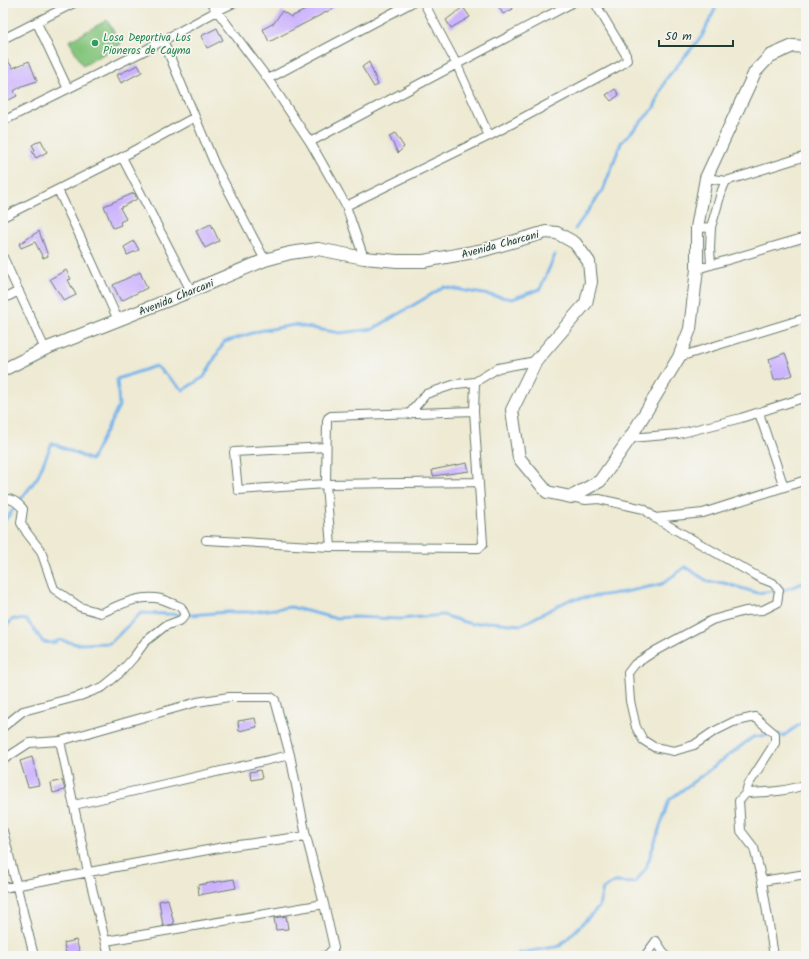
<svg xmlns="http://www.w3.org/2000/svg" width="809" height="959" viewBox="0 0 809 959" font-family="Kalam,sans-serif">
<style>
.green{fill:#84c57d;stroke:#528158}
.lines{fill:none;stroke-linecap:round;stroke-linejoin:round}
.stream{stroke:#79b5eb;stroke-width:3}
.building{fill:#cbb1fe}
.minor-casing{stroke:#677a6c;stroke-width:10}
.secondary-casing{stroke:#677a6c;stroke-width:14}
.minor{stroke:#fff;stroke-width:8}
.secondary{stroke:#fff;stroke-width:12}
.leisure-dot{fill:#2e9e5b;stroke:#f6f6f2;stroke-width:1.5}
.labels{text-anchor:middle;stroke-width:3.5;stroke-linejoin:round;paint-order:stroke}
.leisure-label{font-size:11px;fill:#27864d;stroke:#f6f6f2;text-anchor:start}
.street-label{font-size:11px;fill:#1f3d34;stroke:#f6f6f2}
</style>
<rect width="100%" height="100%" fill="#f6f6f2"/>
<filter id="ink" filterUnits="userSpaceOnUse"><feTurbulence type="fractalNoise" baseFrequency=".025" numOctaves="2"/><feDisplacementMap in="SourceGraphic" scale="8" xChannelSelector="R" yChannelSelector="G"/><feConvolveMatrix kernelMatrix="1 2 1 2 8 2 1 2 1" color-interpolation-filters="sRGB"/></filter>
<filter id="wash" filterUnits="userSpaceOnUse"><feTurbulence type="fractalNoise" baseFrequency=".012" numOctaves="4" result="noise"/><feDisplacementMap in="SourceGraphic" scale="16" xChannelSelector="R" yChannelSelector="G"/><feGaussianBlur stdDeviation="0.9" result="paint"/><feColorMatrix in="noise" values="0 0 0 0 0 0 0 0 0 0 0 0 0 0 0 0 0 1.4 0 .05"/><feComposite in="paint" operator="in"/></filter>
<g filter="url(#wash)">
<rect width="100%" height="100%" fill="#eeead3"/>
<!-- green -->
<path class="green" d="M 107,20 L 121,44 L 83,66 L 69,41 Z"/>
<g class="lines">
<!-- stream -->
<path class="stream" d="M 575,229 L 603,190 L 621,143 L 654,108 L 666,79 L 702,36 L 718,3
M 3,523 L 37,478 L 52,443 L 91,460 L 119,406 L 117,379 L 156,366 L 183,390 L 204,377 L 224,342 L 259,331 L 294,325 L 340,333 L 373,329 L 444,287 L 512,299 L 540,289 L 555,255
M 3,629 L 13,619 L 27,620 L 43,642 L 53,643 L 60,640 L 77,644 L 110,643 L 141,613 L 191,615 L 227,612 L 251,612 L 291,607 L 334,618 L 355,617 L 400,619 L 443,615 L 471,624 L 490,622 L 521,625 L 569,600 L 625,592 L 662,584 L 685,567 L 709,582 L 724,583 L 758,593 L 787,589 L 806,582
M 517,956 L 520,953 L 560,946 L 599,907 L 603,889 L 614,882 L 635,883 L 646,868 L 669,800 L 753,737 L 775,734 L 783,736 L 802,723 L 806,722"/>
</g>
<g id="blocks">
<!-- building -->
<path class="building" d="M 320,3 L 331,3 L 334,8 L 269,42 L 263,29 L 274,23 L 282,11 L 291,17 Z
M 503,3 L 510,3 L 513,9 L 503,14 L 498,5 Z
M 463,7 L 470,17 L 451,28 L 446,20 Z
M 217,28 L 223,40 L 207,48 L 201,36 Z
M 3,54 L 13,68 L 29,61 L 37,81 L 22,86 L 14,91 L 17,96 L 9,100 L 3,88 Z
M 369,62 L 378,85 L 374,87 L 362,67 Z
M 138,65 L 142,72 L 121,83 L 117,75 Z
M 615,89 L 619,95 L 611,101 L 606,95 Z
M 395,133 L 404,147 L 398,153 L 389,136 Z
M 41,140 L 47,152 L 36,158 L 32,151 L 35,150 L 32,145 Z
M 134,193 L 137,199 L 120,208 L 126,219 L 120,222 L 121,225 L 113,228 L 104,206 Z
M 211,224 L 219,241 L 205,248 L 196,231 Z
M 39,231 L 48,256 L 43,258 L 35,242 L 21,248 L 19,244 Z
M 134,241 L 139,250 L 127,255 L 124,247 Z
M 66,270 L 71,279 L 68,280 L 76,295 L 64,301 L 50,279 Z
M 140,272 L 147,288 L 121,301 L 113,285 Z
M 785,353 L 793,375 L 774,380 L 769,359 Z
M 467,463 L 469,471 L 433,476 L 432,470 Z
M 255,718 L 257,727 L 239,731 L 238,721 Z
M 32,757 L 39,785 L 28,787 L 20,761 Z
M 260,770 L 262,778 L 251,780 L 250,772 Z
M 62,780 L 65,790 L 53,793 L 51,783 Z
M 234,879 L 236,888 L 199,895 L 198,885 Z
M 168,899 L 174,924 L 163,926 L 159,901 Z
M 286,916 L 288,929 L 276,930 L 274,918 Z
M 76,940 L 80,953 L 66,955 L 64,943 Z"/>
</g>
</g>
<g filter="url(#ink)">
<use href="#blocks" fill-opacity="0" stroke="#677a6c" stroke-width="1"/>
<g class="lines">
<defs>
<path id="minor" d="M 211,3 L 268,79 L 310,142 L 339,193 L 346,206 L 364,258
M 424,3 L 457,65 L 489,136
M 37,23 L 68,89
M 3,39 L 74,3
M 163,40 L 215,165 L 265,260
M 268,79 L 411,3
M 3,121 L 140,53 L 217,11 L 234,3
M 310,142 L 572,3
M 122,157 L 191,291
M 706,178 L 726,181 L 806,156
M 58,190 L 87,251 L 118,320
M 346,206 L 489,136 L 621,65 L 627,60 L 626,55 L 595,3
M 3,217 L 122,157 L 195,117
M 711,227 L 710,248 L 711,265
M 697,228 L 711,227 L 722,190 L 726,181
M 3,257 L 45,349
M 697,269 L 806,237
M 3,299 L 19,291
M 679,357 L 806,318
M 759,413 L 784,487
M 409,414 L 426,394 L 456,384 L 475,382
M 630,438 L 678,434 L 741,418 L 806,397
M 326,447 L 234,452 L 238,490 L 326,484 L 479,482
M 571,497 L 586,500 L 599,499 L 644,509 L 655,518 L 760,578 L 773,583 L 779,590 L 777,603 L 763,610 L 745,611 L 712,620 L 655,651 L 635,664 L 628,673 L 630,701 L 636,727 L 643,740 L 654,747 L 674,751 L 694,745 L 713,732 L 733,722 L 755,717 L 775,734 L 775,743 L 748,785 L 746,793 L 739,801 L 741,831 L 754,848 L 762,881 L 774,956
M 3,499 C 12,498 17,502 23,509 L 21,523 L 27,533 L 41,551 L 54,589 L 80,607 L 101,613 C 120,605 139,594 161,599 C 167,601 174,604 181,607 L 185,615 L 181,620 L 165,626 L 145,642 L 134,657 L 120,673 L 103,687 L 80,696 L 23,711 L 3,727
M 655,518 L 703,513 L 806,480
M 206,540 L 331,547 L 479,548 L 483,544 L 474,411 L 475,382 L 498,368 L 536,361
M 331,547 L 326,484 L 327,421 L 328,418 L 331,416 L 474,411
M 60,741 L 88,872 L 109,956
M 3,760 L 29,743 L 60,741 L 197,702 L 229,697 L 271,697 L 275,700 L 290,755 L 306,836 L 324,904 L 334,948 L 327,955 L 323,956
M 746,793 C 766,792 787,792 806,784
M 74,805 L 290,755
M 3,831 L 34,956
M 762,881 L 806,874
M 3,888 L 224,847 L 306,836
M 106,941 L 324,904
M 645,956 L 656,941 L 666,956"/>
<path id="secondary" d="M 3,370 L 45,349 L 191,291 L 265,260 L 290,253 L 318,249 L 364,258 L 397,261 L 424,261 L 484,250 L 546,232 L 557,233 L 575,243 L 589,262 L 591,282 L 586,303 L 536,361 L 512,410 L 519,458 L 547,492 L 571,497 L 600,481 L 630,438 L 679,357 L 690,329 L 697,269 L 697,228 L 706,178 L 755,72 L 770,56 L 793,46 L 806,47"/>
</defs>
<!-- minor casing -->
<use href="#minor" class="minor-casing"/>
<!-- secondary casing -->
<use href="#secondary" class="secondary-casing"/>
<!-- minor -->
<use href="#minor" class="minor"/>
<!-- secondary -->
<use href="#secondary" class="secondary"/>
</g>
</g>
<!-- markers -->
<circle class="leisure-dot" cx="95" cy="43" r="4"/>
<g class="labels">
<!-- leisure labels -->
<g class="leisure-label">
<text x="103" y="41">Losa Deportiva Los<tspan x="103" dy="13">Pioneros de Cayma</tspan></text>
</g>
<!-- street labels -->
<g class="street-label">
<text transform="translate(500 244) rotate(-15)" y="4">Avenida Charcani</text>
<text transform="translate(176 297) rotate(-22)" y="4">Avenida Charcani</text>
</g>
</g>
<!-- margin -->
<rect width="809" height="959" fill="none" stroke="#f6f6f2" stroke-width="16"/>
<!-- scale -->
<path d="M659 40v6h74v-6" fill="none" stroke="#1f3d34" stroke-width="2"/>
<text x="665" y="40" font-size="12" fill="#1f3d34" stroke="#f6f6f2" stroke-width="3" paint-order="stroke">50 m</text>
</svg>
